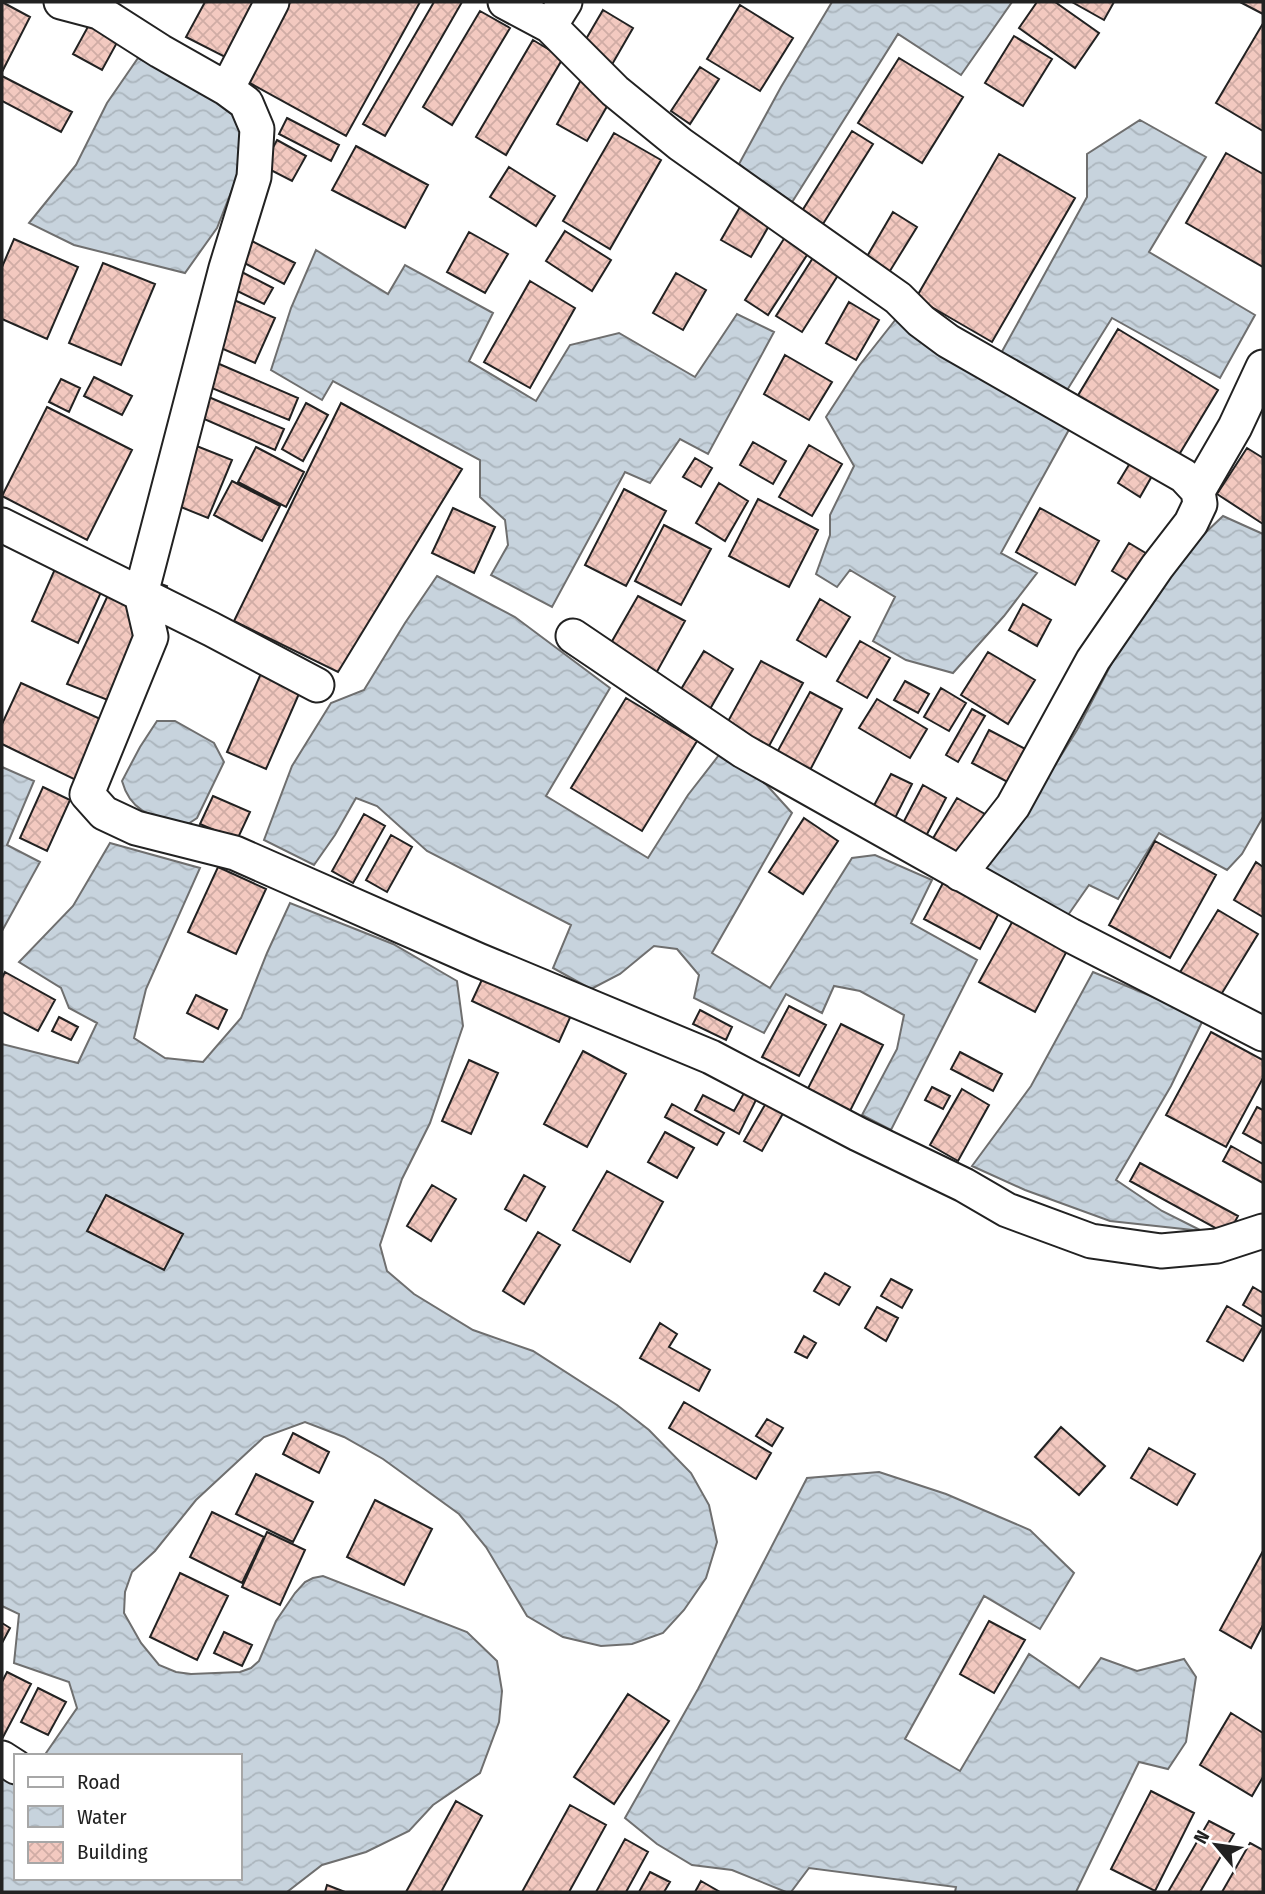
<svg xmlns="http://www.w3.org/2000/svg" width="1265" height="1894" viewBox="0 0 1265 1894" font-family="'Fira Sans Condensed',sans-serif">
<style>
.water{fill:url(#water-waves);stroke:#6f6f6f;stroke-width:2}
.building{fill:url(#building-cross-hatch);stroke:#222;stroke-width:2}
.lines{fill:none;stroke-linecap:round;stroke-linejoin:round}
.minor-casing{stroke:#222;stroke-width:37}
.minor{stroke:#fff;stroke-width:33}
</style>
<defs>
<pattern id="water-waves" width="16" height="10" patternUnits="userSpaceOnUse" patternTransform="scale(1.75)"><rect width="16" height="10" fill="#c7d3dd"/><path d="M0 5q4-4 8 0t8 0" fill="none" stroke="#abb5bd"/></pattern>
<pattern id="building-cross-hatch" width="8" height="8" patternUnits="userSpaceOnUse" patternTransform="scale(1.75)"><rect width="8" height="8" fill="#f3c9c0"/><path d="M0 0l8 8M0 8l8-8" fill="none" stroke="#d0aca5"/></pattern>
</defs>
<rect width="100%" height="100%" fill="#fff"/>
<!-- water -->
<path class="water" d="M 832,2 L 1012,2 L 961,75 L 898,34 L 789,207 L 739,164 L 781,87 Z
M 138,58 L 191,84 L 241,119 L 246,154 L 217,228 L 185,273 L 74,245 L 29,223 L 76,165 L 107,103 Z
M 1140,120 L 1206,157 L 1149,252 L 1255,315 L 1220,378 L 1112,318 L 1064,395 L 999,357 L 1087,197 L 1087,154 Z
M 316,250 L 388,294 L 405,265 L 493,313 L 469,361 L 536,401 L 570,345 L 619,333 L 695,377 L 737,314 L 774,332 L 708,454 L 680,439 L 650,483 L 625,472 L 552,607 L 491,575 L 508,545 L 505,520 L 480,497 L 480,460 L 333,381 L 322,400 L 271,370 L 291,308 Z
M 896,319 L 1071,426 L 1001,553 L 1037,573 L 1004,616 L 953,673 L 906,660 L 873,641 L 895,597 L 850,570 L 837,587 L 816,574 L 830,535 L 830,515 L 854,466 L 826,417 L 859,366 Z
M 1223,516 L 1263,534 L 1263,817 L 1242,854 L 1227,870 L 1159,833 L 1118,899 L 1089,885 L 1066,918 L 982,871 L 1027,810 L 1077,730 L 1118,651 L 1182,555 Z
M 437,576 L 515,617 L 610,688 L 546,796 L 648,858 L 688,795 L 719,755 L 764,782 L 792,813 L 712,953 L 770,988 L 852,858 L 875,855 L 932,880 L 911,923 L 977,960 L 891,1130 L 862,1115 L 897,1049 L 904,1015 L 860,991 L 834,986 L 822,1013 L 786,994 L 764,1033 L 694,998 L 699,975 L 677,949 L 654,946 L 620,974 L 591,989 L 553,968 L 571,925 L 427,851 L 377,806 L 356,798 L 335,835 L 314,865 L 264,840 L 292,766 L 331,703 L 364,690 L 405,623 Z
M 157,721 L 175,721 L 214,743 L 224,762 L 197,818 L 185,826 C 155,817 131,814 122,781 L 140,747 Z
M 2,767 L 34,781 L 7,845 L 40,862 L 2,931 Z
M 110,843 L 200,868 L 146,989 L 134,1038 L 165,1058 L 203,1062 L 241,1018 L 267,953 L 290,903 L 393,944 L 457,981 L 463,1026 L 430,1123 L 402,1179 L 380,1245 L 387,1271 L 414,1294 L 473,1330 L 533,1351 L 617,1405 L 649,1430 L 691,1473 L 709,1505 L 717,1542 L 706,1578 L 684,1610 L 663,1633 L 632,1644 L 601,1646 L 563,1637 L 527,1616 L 486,1547 L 459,1514 L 383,1459 L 344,1437 L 305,1422 L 264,1437 L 196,1500 L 155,1551 L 132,1572 L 125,1592 L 124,1613 L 141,1643 L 159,1665 L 176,1672 L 191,1674 L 240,1672 L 251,1668 L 259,1661 L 276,1621 L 295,1593 L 305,1582 L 313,1578 L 323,1576 L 467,1632 L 497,1661 L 502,1691 L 499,1722 L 480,1773 L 433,1805 L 409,1831 L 366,1852 L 322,1865 L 287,1892 L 2,1892 L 2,1776 L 16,1784 L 16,1878 L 240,1878 L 240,1756 L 44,1756 L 77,1708 L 69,1682 L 14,1663 L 19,1614 L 2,1606 L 2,1044 L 78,1063 L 97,1023 L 69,1008 L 61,988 L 19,962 L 73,906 Z
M 1093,972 L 1182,1009 L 1202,1022 L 1171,1086 L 1116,1180 L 1162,1211 L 1202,1231 L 1110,1221 L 1025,1190 L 972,1166 L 1031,1086 Z
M 879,1472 L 946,1494 L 1030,1530 L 1074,1573 L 1040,1629 L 984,1596 L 905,1739 L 960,1771 L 1029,1654 L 1079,1688 L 1101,1658 L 1137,1671 L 1184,1659 L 1196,1677 L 1186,1742 L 1168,1769 L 1139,1762 L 1076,1892 L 955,1892 L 956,1887 L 809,1868 L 791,1892 L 786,1892 L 732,1870 L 692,1865 L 657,1844 L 625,1818 L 698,1689 L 807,1478 Z"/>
<!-- building -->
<path class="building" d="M 2,2 L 30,17 L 2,72 Z
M 205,2 L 257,2 L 227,58 L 186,37 Z
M 290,2 L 420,2 L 346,136 L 246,81 Z
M 434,2 L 462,2 L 385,136 L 363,124 Z
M 1037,2 L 1055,2 L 1099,33 L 1075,68 L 1019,28 Z
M 1072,2 L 1114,2 L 1104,20 Z
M 1240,2 L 1263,2 L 1263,14 Z
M 740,5 L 793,38 L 760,91 L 707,59 Z
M 603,10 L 633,28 L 610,68 L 579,51 Z
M 480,11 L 510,28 L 452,125 L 423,107 Z
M 90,23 L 119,39 L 102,70 L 73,54 Z
M 1262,25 L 1263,26 L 1263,131 L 1216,103 Z
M 1014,36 L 1052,59 L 1023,106 L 985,83 Z
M 533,40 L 563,58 L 506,155 L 476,137 Z
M 899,58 L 963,97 L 922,163 L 858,123 Z
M 700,67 L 719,79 L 690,124 L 671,111 Z
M 2,76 L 72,112 L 61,132 L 2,101 Z
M 582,78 L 613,96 L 587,141 L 557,124 Z
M 287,118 L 339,145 L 331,161 L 279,134 Z
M 852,131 L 873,144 L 823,224 L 802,211 Z
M 614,133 L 661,160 L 610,249 L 563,221 Z
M 277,140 L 306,156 L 292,181 L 263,166 Z
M 356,146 L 428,185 L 405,228 L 332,190 Z
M 1226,153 L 1263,174 L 1263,267 L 1186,223 Z
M 999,154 L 1075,198 L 992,342 L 916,298 Z
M 509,167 L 555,196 L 536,226 L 490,197 Z
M 744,200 L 774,217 L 751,257 L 721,240 Z
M 893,212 L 917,227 L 885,279 L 862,265 Z
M 565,231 L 611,260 L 592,291 L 546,261 Z
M 469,232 L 508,254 L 485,293 L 447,272 Z
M 787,234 L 811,249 L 768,315 L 745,300 Z
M 14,239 L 78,267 L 47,339 L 2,319 L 2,267 Z
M 248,239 L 295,263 L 284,284 L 237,259 Z
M 816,253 L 842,269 L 802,332 L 776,316 Z
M 103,263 L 155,284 L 121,365 L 69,343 Z
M 236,269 L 273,288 L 264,304 L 227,286 Z
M 676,273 L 706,290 L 683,330 L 653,313 Z
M 530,281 L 575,308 L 530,388 L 484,362 Z
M 234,300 L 275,318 L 255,363 L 214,345 Z
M 849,302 L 879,320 L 856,360 L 826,343 Z
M 1118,329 L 1218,390 L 1174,463 L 1074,402 Z
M 785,355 L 832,382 L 809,420 L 764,394 Z
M 217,363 L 298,398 L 289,420 L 207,386 Z
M 94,377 L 132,396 L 122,415 L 84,396 Z
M 61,379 L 80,388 L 69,412 L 49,402 Z
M 204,395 L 284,429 L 275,450 L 195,415 Z
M 306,403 L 328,415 L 303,461 L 282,449 Z
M 341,403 L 462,469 L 338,672 L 234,621 Z
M 47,407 L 132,450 L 87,540 L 2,496 Z
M 753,442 L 786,461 L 773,484 L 740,465 Z
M 194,445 L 232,460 L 208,518 L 171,503 Z
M 809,445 L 842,464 L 812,516 L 779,497 Z
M 256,447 L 304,472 L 286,507 L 238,482 Z
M 1247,448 L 1263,458 L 1263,524 L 1217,494 Z
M 695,458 L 712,468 L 701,487 L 683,477 Z
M 1130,463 L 1152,476 L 1140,497 L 1118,483 Z
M 232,481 L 280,506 L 262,541 L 214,515 Z
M 719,483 L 748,501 L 725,541 L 696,523 Z
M 624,489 L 666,511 L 626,586 L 585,565 Z
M 758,499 L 818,530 L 789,587 L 729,556 Z
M 453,508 L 495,527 L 474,573 L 432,553 Z
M 1040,508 L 1099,541 L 1075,585 L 1016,552 Z
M 664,525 L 711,549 L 681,605 L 635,581 Z
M 1129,543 L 1154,558 L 1137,586 L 1112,571 Z
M 55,569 L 102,590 L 78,643 L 32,621 Z
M 120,569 L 167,586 L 128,708 L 67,684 Z
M 638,596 L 685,621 L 654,677 L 607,650 Z
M 820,599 L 850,617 L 826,657 L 797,640 Z
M 1023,604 L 1051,620 L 1037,646 L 1009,630 Z
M 860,641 L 890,658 L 867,698 L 837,681 Z
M 704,651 L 733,669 L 710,709 L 680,691 Z
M 988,652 L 1035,680 L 1008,724 L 961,695 Z
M 761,661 L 803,683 L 768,748 L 726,725 Z
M 262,671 L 302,687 L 266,769 L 227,752 Z
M 905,681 L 929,694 L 918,713 L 894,700 Z
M 21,683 L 107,722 L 82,783 L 2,744 L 2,724 Z
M 941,688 L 966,703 L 949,731 L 924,717 Z
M 810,692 L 842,709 L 808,774 L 775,756 Z
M 626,698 L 697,741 L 642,831 L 571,788 Z
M 877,699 L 927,729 L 910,758 L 859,728 Z
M 972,709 L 985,716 L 958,762 L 946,755 Z
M 989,730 L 1033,753 L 1015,786 L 972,763 Z
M 891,774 L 912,784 L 894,820 L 872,809 Z
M 923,785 L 946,798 L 926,836 L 903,823 Z
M 43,787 L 70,800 L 47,851 L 20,838 Z
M 213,796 L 250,812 L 237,840 L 200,824 Z
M 957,798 L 985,814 L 960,857 L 932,840 Z
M 364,814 L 385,826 L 353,883 L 332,871 Z
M 804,818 L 838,841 L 803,894 L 769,872 Z
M 391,835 L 412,847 L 387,892 L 366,880 Z
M 1155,841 L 1216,875 L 1170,958 L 1109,925 Z
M 1256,862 L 1263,867 L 1263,917 L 1234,900 Z
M 218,867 L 266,889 L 236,954 L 188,932 Z
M 944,881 L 1000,911 L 980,949 L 924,919 Z
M 1218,910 L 1258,934 L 1219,998 L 1179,974 Z
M 1016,915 L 1070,945 L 1035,1012 L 979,982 Z
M 486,971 L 573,1011 L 559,1042 L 472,1001 Z
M 5,972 L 55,1000 L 38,1031 L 2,1012 L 2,978 Z
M 196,995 L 227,1010 L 218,1029 L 187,1013 Z
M 789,1006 L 826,1025 L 799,1076 L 762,1057 Z
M 700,1010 L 732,1027 L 726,1040 L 693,1024 Z
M 59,1017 L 78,1027 L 71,1040 L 52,1031 Z
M 841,1024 L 883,1045 L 845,1121 L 802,1100 Z
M 1211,1032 L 1263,1060 L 1263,1078 L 1226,1147 L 1166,1115 Z
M 583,1051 L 626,1074 L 587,1147 L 544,1124 Z
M 960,1052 L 1002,1074 L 993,1091 L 951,1069 Z
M 469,1060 L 498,1073 L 471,1134 L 442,1121 Z
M 748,1086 L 760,1092 L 739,1134 L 695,1110 L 703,1095 L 734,1111 Z
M 932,1087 L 950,1096 L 943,1109 L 925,1100 Z
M 962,1089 L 989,1105 L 958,1161 L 930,1145 Z
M 769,1098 L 786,1108 L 762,1151 L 744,1141 Z
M 672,1104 L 724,1133 L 717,1145 L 665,1117 Z
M 1257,1107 L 1263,1110 L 1263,1144 L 1243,1133 Z
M 665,1132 L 694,1148 L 677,1178 L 648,1162 Z
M 1231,1146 L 1263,1164 L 1263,1183 L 1223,1161 Z
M 1140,1163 L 1238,1216 L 1228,1235 L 1130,1181 Z
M 607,1171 L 663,1202 L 630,1262 L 573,1230 Z
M 524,1175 L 545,1187 L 526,1221 L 505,1209 Z
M 432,1185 L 456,1199 L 431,1241 L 407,1226 Z
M 106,1195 L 183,1234 L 164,1270 L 87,1231 Z
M 538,1232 L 560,1245 L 524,1304 L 503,1291 Z
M 825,1273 L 850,1287 L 839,1305 L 814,1291 Z
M 891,1279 L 912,1290 L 902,1308 L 881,1296 Z
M 1253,1287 L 1263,1293 L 1263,1317 L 1243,1305 Z
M 1227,1306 L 1263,1327 L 1243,1361 L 1207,1341 Z
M 877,1307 L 898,1318 L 886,1341 L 865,1328 Z
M 660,1323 L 677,1334 L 669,1347 L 710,1370 L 699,1391 L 640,1358 Z
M 804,1336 L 816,1343 L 807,1358 L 795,1352 Z
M 684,1402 L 771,1453 L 756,1479 L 669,1428 Z
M 767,1419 L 783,1428 L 772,1446 L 756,1436 Z
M 1061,1427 L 1105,1466 L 1079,1495 L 1035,1457 Z
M 293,1433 L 329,1452 L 319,1473 L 283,1454 Z
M 1149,1448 L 1195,1474 L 1177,1505 L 1131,1478 Z
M 256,1474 L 313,1502 L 293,1542 L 236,1514 Z
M 375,1500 L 432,1529 L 404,1585 L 347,1557 Z
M 212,1512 L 264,1537 L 242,1583 L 190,1557 Z
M 267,1532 L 305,1550 L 280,1605 L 242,1587 Z
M 1263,1551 L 1263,1625 L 1251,1648 L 1220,1630 Z
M 180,1573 L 228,1596 L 197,1660 L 150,1637 Z
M 989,1621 L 1025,1640 L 994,1693 L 960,1674 Z
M 2,1623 L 10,1628 L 2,1643 Z
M 224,1632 L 252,1645 L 242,1666 L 214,1653 Z
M 7,1672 L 31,1684 L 2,1739 L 2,1682 Z
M 38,1688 L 66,1702 L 48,1735 L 21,1722 Z
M 628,1694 L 669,1721 L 614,1804 L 574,1777 Z
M 1231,1713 L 1263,1733 L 1263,1777 L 1252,1796 L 1200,1765 Z
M 1151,1791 L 1194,1813 L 1155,1891 L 1111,1869 Z
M 456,1801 L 482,1816 L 441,1892 L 406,1892 Z
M 570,1805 L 606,1825 L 569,1892 L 522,1892 Z
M 1209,1821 L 1234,1834 L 1200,1892 L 1168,1892 Z
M 625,1839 L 648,1852 L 626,1892 L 596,1892 Z
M 1250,1843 L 1263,1850 L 1263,1892 L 1222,1892 Z
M 650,1872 L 670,1882 L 664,1892 L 639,1892 Z
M 701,1881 L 720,1892 L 695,1892 Z
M 327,1885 L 345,1892 L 325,1892 Z"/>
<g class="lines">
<defs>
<path id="minor" d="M 61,2 L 99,12 L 160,51 L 227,89 L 246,103 L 257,129 L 254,177 L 226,268 L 141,594 L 151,637 L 87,794 L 104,813 L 136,828 L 235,853 L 478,960 L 711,1057 L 858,1134 L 964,1185 L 1007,1210 L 1091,1241 L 1161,1251 L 1217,1246 L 1263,1231
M 505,2 L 550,26 L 615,91 L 680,144 L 898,298 L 921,321 L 948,341 L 1184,476 L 1198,491 L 1200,504 L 1191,523 L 1157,567 L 1093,660 L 1013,806 L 960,874
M 550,26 L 565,2
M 227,89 L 272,2
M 1198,491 L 1235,427 L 1263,367
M 2,525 L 211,629 L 317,685
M 573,636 L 743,751 L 1070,935 L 1263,1034
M 2,1758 L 16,1767"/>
</defs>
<!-- minor casing -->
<use href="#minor" class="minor-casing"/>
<!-- minor -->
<use href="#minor" class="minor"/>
</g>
<!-- border -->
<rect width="1265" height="1894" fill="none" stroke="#222222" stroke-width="7"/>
<!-- legend -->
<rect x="14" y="1754" width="228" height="126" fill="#ffffff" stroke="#a7a7a7" stroke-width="2"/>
<rect x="28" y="1777" width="35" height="10" fill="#ffffff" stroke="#a7a7a7" stroke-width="2"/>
<text x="77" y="1789" font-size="21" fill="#222222">Road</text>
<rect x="28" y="1806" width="35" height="21" fill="url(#water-waves)" stroke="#a7a7a7" stroke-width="2"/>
<text x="77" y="1824" font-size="21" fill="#222222">Water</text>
<rect x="28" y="1842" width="35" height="21" fill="url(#building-cross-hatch)" stroke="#a7a7a7" stroke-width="2"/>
<text x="77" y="1859" font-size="21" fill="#222222">Building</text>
<!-- north arrow -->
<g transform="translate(1216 1845) rotate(299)" stroke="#ffffff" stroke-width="5" paint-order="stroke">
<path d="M0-5L12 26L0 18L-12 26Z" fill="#222222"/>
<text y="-10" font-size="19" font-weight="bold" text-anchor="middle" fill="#222222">N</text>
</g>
</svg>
